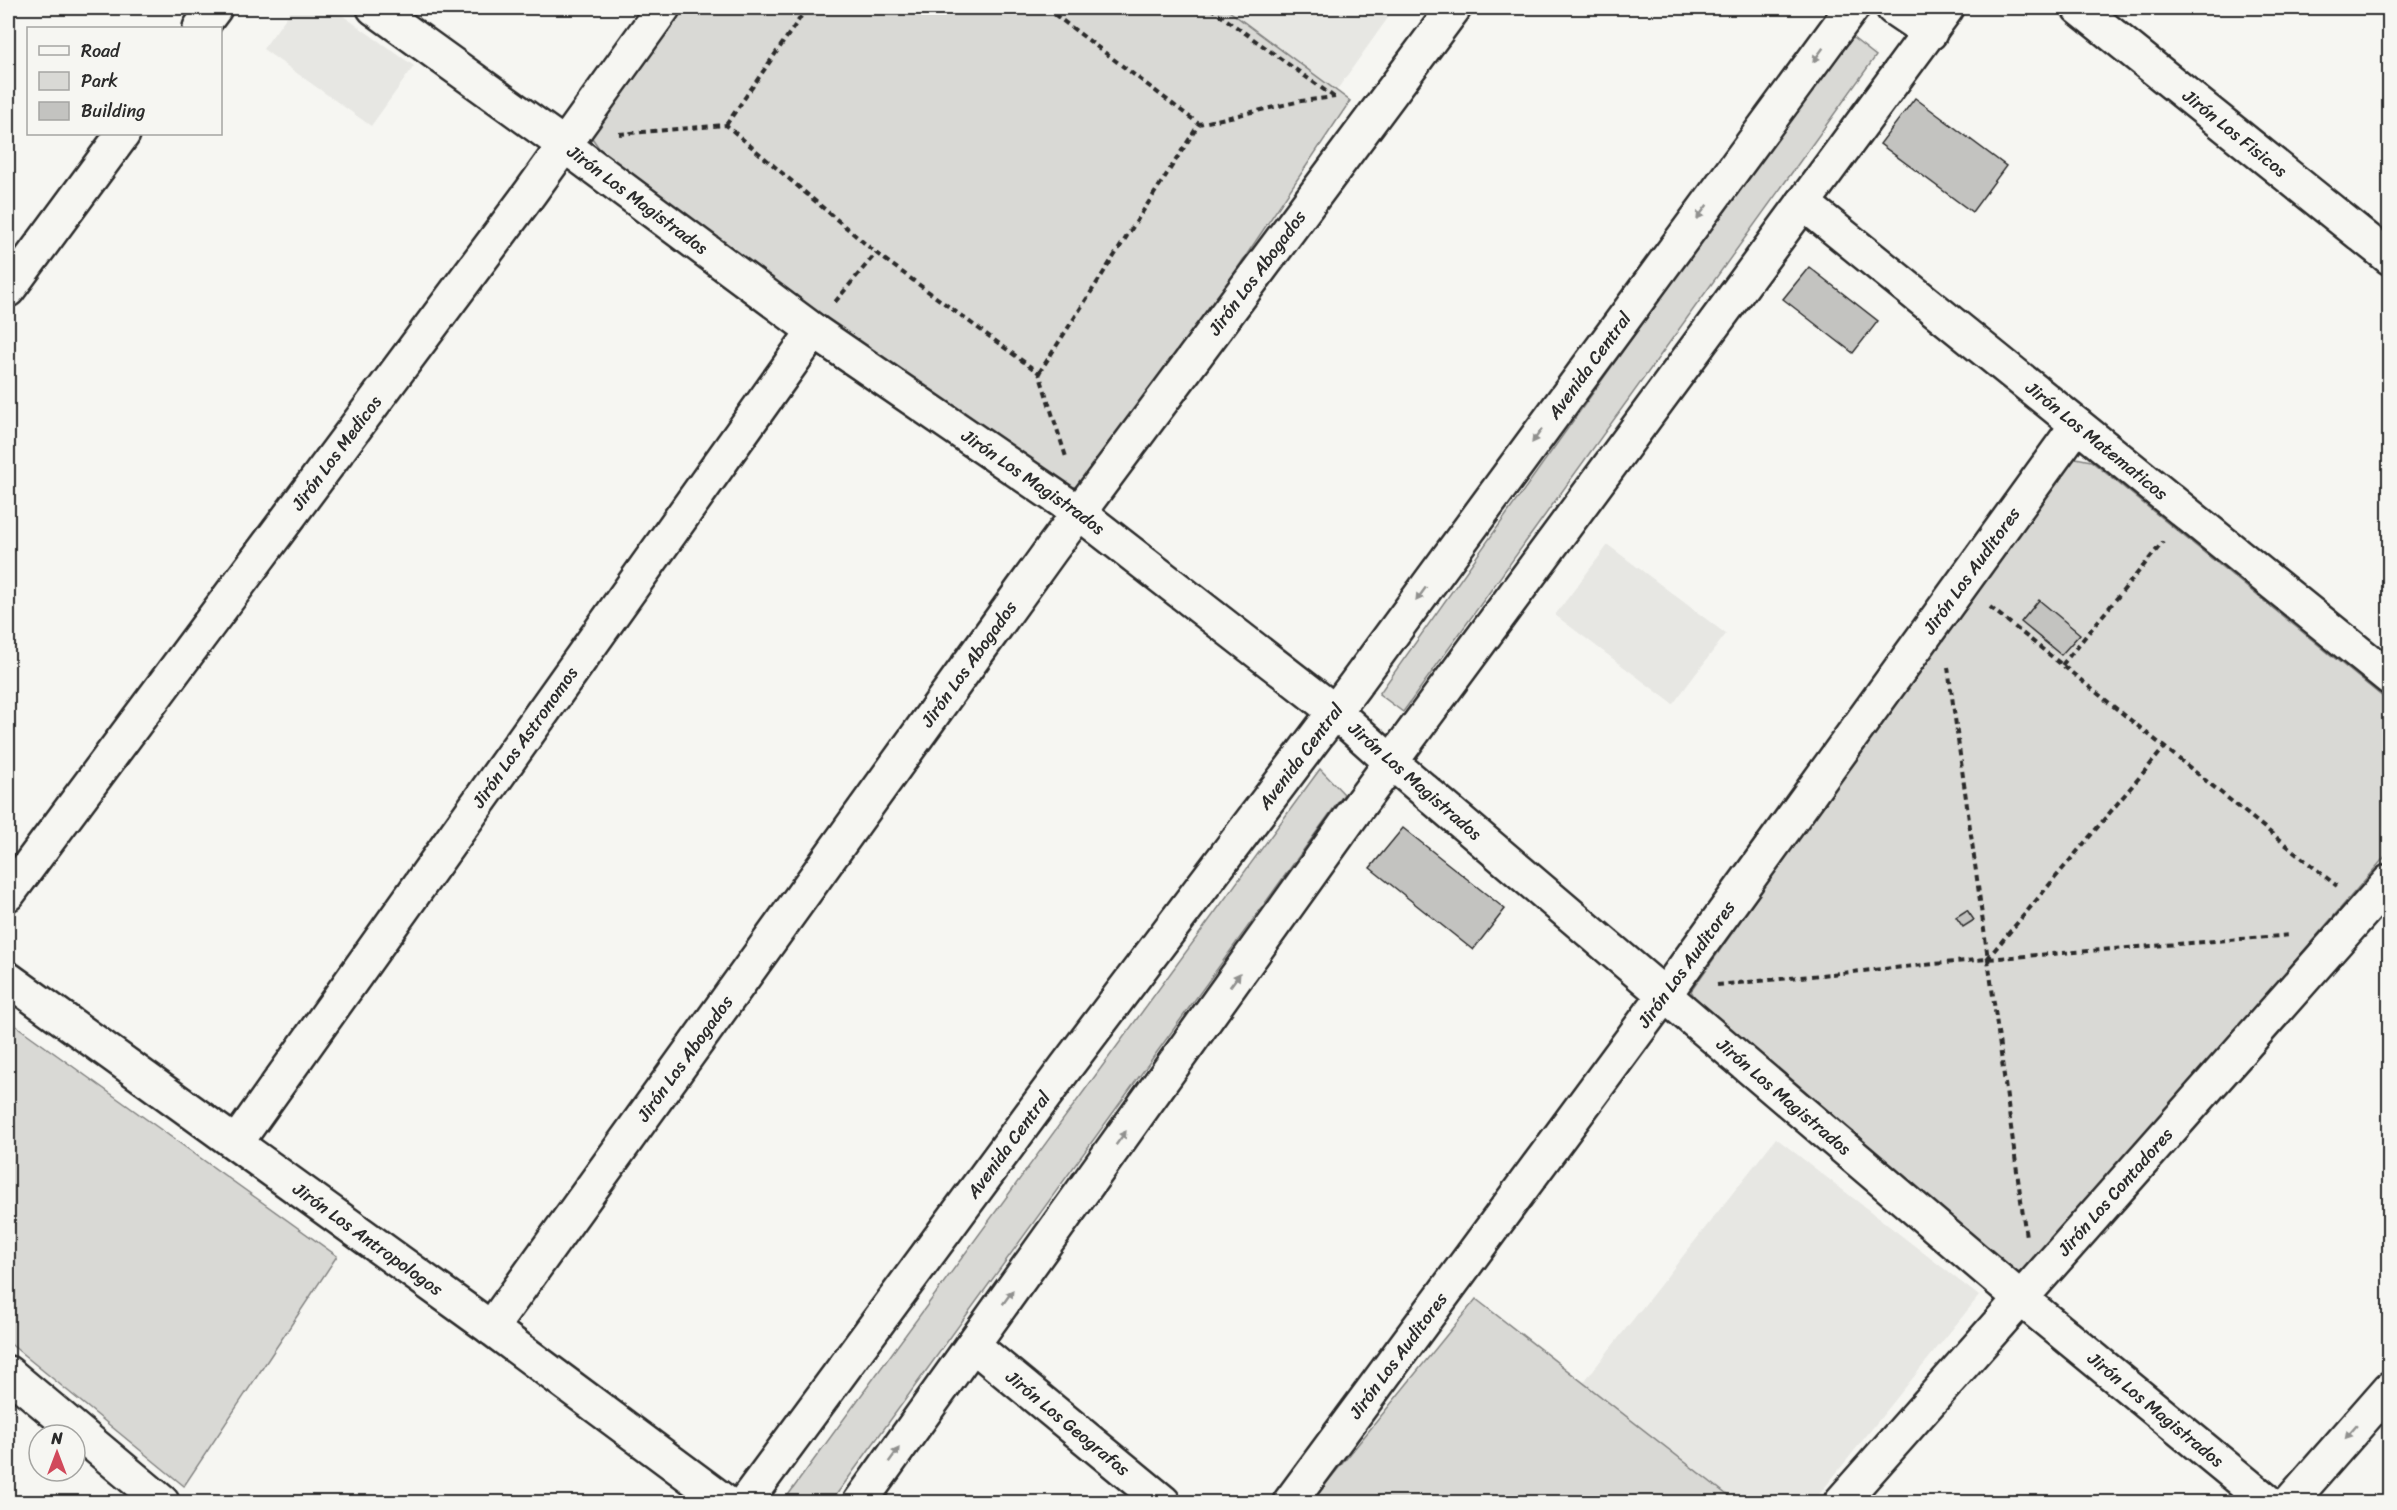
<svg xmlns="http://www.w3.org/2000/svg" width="2397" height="1510" viewBox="0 0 2397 1510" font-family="Sriracha,sans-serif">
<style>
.built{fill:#e7e7e3}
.green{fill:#d9d9d5;stroke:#828280;stroke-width:1.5}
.building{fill:#c3c3c0;stroke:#2b2b2b;stroke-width:1.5}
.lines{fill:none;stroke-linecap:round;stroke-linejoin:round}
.minor-casing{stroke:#2b2b2b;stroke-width:38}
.tertiary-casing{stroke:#2b2b2b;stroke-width:38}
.secondary-casing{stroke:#2b2b2b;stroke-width:38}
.path{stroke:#2b2b2b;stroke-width:4;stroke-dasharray:6 4.5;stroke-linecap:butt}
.minor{stroke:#f6f6f2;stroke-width:33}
.tertiary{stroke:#f6f6f2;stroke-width:33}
.secondary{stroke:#f6f6f2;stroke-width:33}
.oneway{fill:#90908e}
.labels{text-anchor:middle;stroke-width:5;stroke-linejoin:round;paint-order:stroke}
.street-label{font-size:18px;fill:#2b2b2b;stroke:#f6f6f2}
</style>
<rect width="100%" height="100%" fill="#f6f6f2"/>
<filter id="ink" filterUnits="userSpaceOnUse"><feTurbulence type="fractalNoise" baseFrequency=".0167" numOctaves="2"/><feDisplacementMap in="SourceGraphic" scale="12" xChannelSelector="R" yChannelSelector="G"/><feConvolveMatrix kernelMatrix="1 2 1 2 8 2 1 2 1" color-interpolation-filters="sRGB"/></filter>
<g filter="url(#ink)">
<!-- built -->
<path class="built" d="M 293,8 L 332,8 L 414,66 L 371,126 L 263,49 Z
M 1225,8 L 1395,8 L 1336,91 Z
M 1608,545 L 1726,634 L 1673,704 L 1555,615 Z
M 1776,1138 L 1979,1296 L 1813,1502 L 1736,1502 L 1583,1383 Z"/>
<!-- green -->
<path class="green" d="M 679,8 L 1225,8 L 1350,101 L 1097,477 L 1084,491 L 1065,494 L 1041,481 L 601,151 L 592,138 L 597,121 Z
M 1848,34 L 1876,56 L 1403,712 L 1379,694 Z
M 2076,458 L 2091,461 L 2389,702 L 2389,852 L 2031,1267 L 2017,1273 L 1698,1003 L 1691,991 L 2061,469 Z
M 1320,769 L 1344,794 L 831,1502 L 783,1502 Z
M 8,1020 L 337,1256 L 184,1486 L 8,1342 Z
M 1476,1299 L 1736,1502 L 1311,1502 Z"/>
<!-- building -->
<path class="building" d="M 1915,98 L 2006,166 L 1972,212 L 1880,144 Z
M 1809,267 L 1878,321 L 1853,353 L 1783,299 Z
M 2039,600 L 2080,634 L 2061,655 L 2021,622 Z
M 1403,828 L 1505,909 L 1473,950 L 1370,868 Z
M 1967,910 L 1974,920 L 1963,927 L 1956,917 Z"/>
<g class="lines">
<defs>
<g id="minor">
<path id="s1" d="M 2079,8 L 2390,258"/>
<path d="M 200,28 L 215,8"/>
<path id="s2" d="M 1803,203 L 2390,678"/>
<path d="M 8,290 L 123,134"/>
<path id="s3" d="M 1391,762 L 2020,1298 L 2268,1502"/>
<path id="s4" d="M 8,894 L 530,193 L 663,8"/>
<path id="s5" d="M 8,979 L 491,1328 L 725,1502"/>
<path id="s6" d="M 236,1143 L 814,331"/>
<path id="s7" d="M 491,1328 L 1051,550 L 1454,8"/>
<path id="s8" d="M 973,1345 L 1163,1502"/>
<path d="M 8,1373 L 162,1502"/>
<path id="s9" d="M 1290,1502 L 1665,994 L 2077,425"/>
<path id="s10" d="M 1841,1502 L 2390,881"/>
</g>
<g id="tertiary">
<path id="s11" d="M 374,8 L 564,145 L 814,331 L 1078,512 L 1334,711 L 1391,762"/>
<path d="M 1893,8 L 1930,33"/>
<path d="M 2290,1502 L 2390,1388"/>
</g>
<g id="secondary">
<path id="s12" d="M 745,1502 L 1066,1067 L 1354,686 L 1852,8"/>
<path d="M 860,1502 L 1355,811 L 1947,8"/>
</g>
</defs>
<!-- minor casing -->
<use href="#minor" class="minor-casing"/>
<!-- tertiary casing -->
<use href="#tertiary" class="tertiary-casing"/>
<!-- secondary casing -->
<use href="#secondary" class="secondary-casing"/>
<!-- path -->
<path class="path" d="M 1046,8 L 1199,124
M 1210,8 L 1334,97
M 726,125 L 807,8
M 619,134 L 726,125 L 876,253 L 1039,373 L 1067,460
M 835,302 L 876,253
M 1039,373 L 1199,124 L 1301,101 L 1335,97
M 1990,607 L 2337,886
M 2062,665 L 2163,542
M 1948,667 L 2026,1237
M 1987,959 L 2164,748
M 1717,985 L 1987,959 L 2292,935"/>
<!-- minor -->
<use href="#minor" class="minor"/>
<!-- tertiary -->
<use href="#tertiary" class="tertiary"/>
<!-- secondary -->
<use href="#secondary" class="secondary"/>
</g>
<!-- one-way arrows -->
<defs><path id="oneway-solid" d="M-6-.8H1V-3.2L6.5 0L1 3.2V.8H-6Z" transform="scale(1.5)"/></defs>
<g class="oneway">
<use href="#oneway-solid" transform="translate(1818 55) rotate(126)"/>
<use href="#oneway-solid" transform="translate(1702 212) rotate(126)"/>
<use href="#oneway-solid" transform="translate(1537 436) rotate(126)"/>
<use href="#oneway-solid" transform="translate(1421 594) rotate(126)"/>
<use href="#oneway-solid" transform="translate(1235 980) rotate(-54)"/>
<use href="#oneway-solid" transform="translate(1121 1138) rotate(-54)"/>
<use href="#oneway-solid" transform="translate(1008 1297) rotate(-54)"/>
<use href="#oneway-solid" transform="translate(2351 1432) rotate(131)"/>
<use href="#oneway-solid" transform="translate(894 1455) rotate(-54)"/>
</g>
</g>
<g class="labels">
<!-- street labels -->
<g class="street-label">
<text dy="6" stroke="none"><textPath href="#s1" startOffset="200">Jirón Los Fisicos</textPath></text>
<text dy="6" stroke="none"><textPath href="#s11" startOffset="326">Jirón Los Magistrados</textPath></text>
<text dy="6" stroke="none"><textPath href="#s7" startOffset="1304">Jirón Los Abogados</textPath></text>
<text dy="6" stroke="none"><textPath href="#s12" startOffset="1416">Avenida Central</textPath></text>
<text dy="6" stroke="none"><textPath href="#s2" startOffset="378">Jirón Los Matematicos</textPath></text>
<text dy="6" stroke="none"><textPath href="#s4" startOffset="550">Jirón Los Medicos</textPath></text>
<text dy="6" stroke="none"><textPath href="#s11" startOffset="812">Jirón Los Magistrados</textPath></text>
<text dy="6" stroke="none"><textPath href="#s9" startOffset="1154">Jirón Los Auditores</textPath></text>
<text dy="6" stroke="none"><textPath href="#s7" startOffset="818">Jirón Los Abogados</textPath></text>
<text dy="6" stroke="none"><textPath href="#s6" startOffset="498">Jirón Los Astronomos</textPath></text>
<text dy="6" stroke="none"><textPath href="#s12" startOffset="930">Avenida Central</textPath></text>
<text transform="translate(1415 781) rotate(41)" y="6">Jirón Los Magistrados</text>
<text dy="6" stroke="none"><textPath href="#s9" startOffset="668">Jirón Los Auditores</textPath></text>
<text dy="6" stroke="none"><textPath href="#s7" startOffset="332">Jirón Los Abogados</textPath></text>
<text dy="6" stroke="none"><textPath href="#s3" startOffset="516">Jirón Los Magistrados</textPath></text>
<text dy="6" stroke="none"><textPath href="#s12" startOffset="444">Avenida Central</textPath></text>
<text dy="6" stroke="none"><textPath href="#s10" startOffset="414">Jirón Los Contadores</textPath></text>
<text dy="6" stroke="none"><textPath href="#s5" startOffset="444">Jirón Los Antropologos</textPath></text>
<text dy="6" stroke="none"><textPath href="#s9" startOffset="182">Jirón Los Auditores</textPath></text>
<text dy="6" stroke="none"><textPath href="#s3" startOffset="1002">Jirón Los Magistrados</textPath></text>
<text dy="6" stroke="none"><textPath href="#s8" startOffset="123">Jirón Los Geografos</textPath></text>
</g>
</g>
<!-- margin -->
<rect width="2397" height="1510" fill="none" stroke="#f6f6f2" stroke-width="30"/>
<rect x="15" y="15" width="2367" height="1480" fill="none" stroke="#2b2b2b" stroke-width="2" filter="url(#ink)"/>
<!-- legend -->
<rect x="27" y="27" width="195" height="108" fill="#f6f6f2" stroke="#a5a5a2" stroke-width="1.5"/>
<rect x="39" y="46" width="30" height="9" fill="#f6f6f2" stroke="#a5a5a2" stroke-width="1.5"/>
<text x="81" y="57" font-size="18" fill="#2b2b2b">Road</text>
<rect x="39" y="72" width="30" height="18" fill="#d9d9d5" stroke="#a5a5a2" stroke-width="1.5"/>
<text x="81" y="87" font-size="18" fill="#2b2b2b">Park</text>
<rect x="39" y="102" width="30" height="18" fill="#c3c3c0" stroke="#a5a5a2" stroke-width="1.5"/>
<text x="81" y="117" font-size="18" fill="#2b2b2b">Building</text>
<!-- north arrow -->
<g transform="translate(57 1453)"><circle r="28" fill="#f6f6f2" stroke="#a5a5a2" stroke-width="1.5"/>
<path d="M0-4.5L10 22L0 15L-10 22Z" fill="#d1495b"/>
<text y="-9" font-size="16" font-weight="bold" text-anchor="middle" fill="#2b2b2b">N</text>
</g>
</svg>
